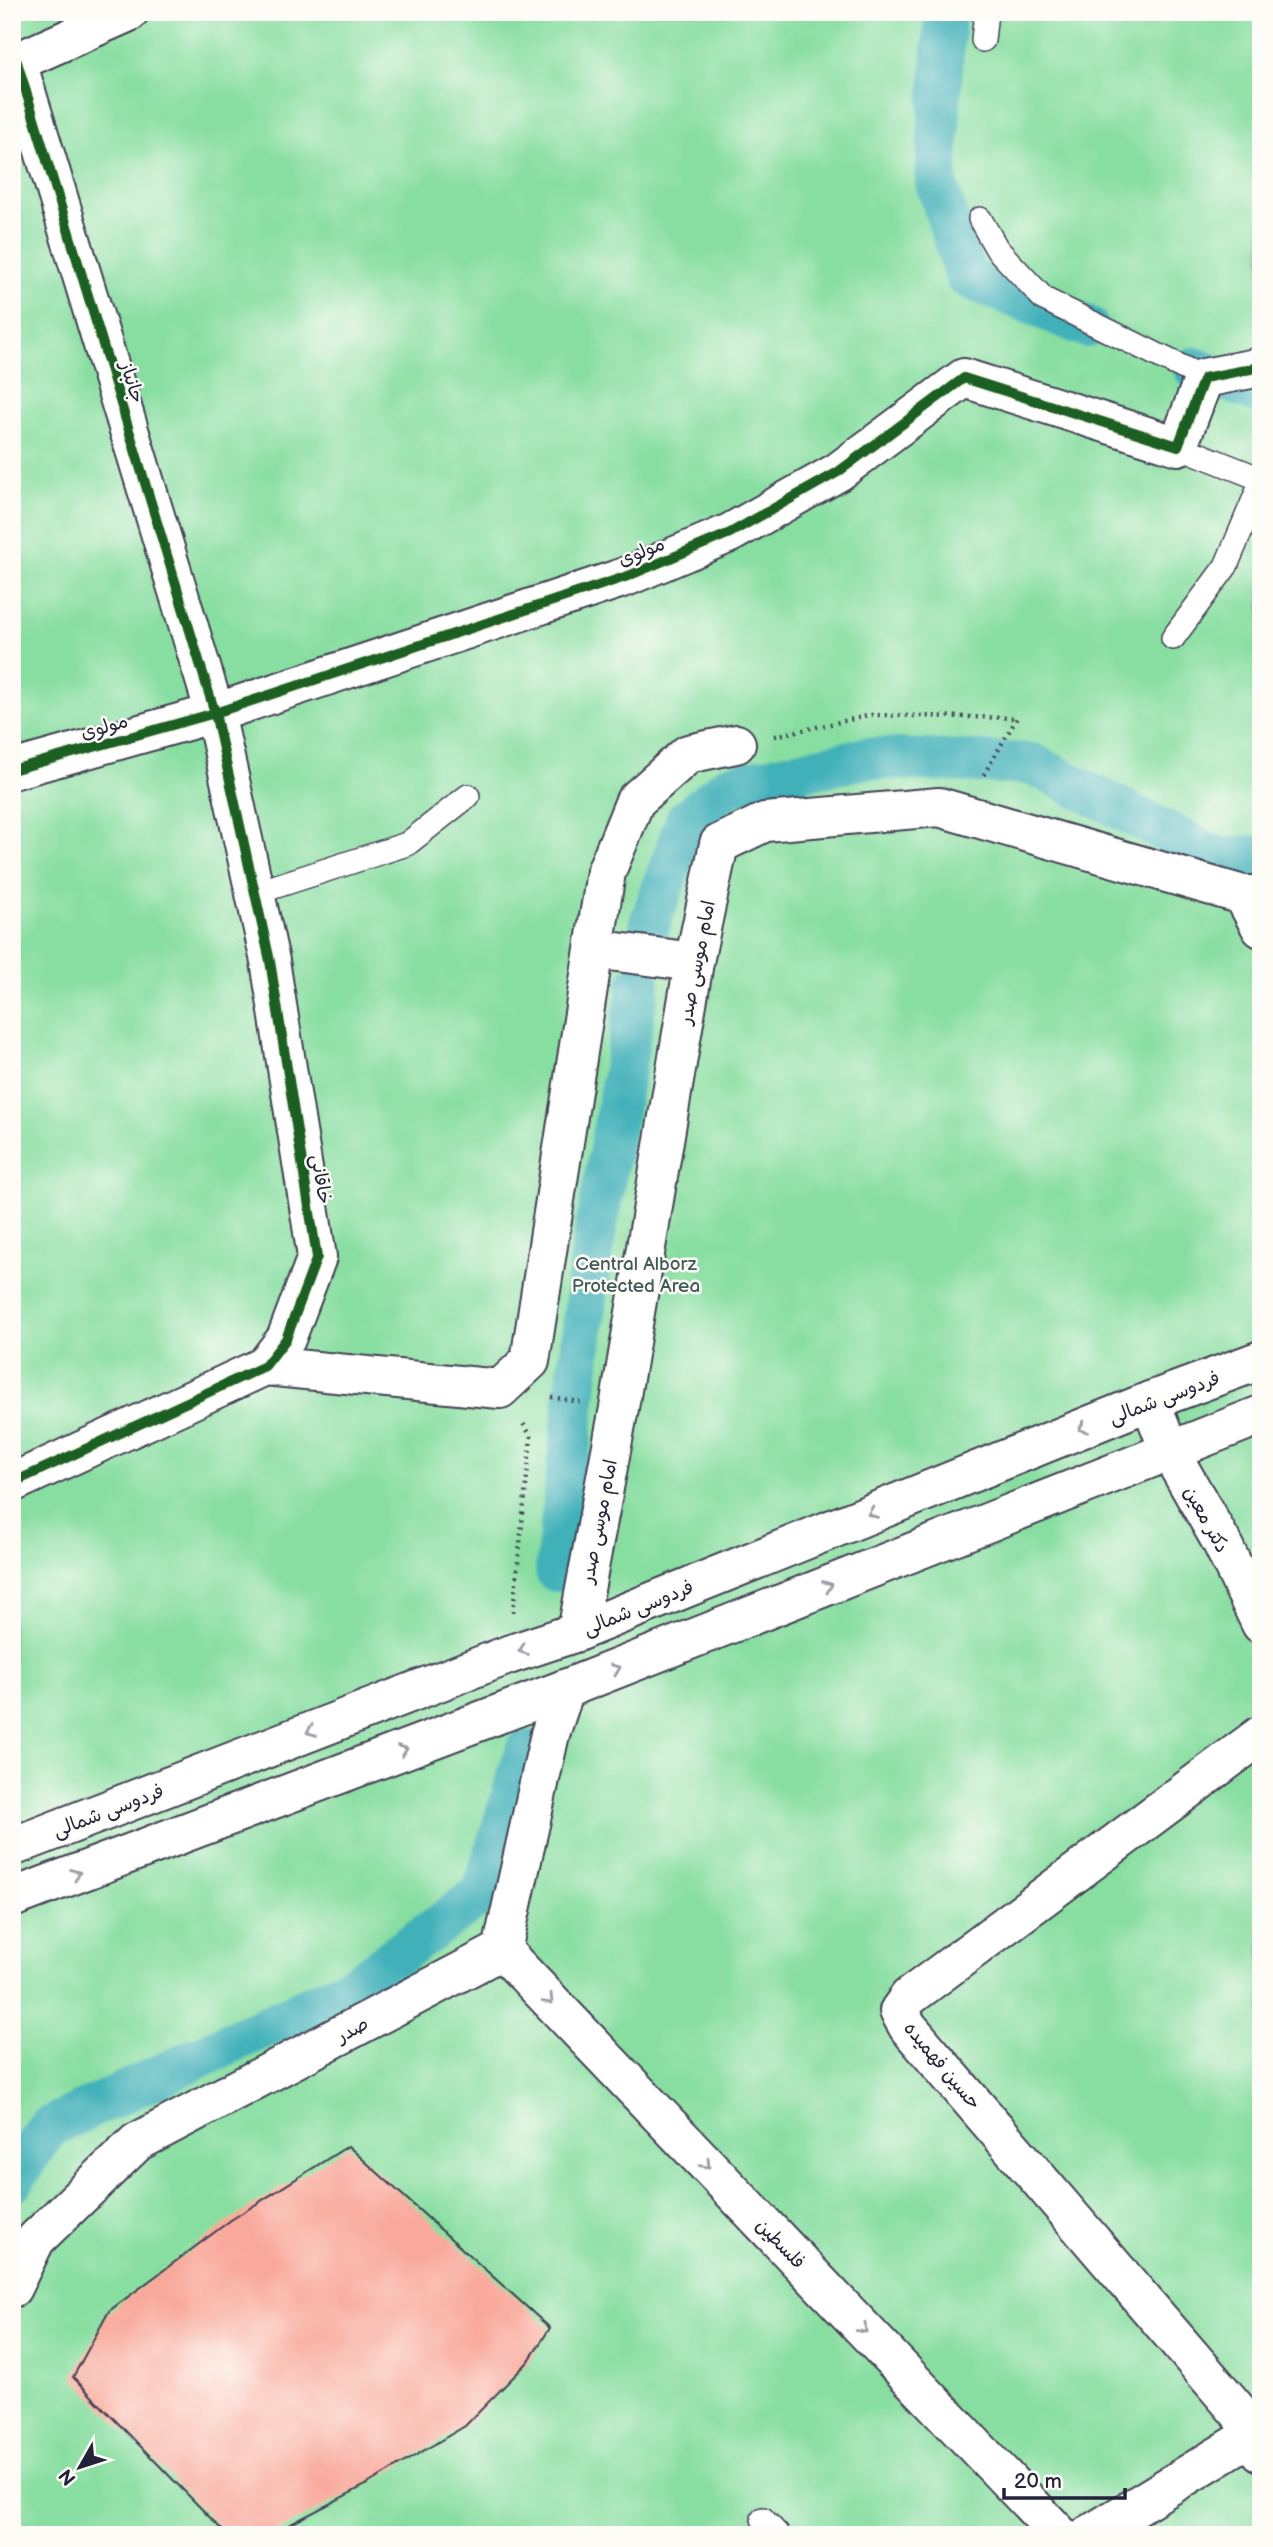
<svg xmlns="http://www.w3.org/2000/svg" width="1273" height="2547" viewBox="0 0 1273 2547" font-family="'Balsamiq Sans','Playpen Sans Arabic',sans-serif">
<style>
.green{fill:#88dea1;stroke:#55806e;stroke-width:2}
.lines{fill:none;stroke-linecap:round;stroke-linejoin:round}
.canal{stroke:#40b0b9;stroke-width:42}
.building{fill:#f9a99b}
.service-casing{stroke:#414052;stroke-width:26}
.minor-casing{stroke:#414052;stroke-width:42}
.tertiary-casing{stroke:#414052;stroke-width:42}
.path{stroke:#414052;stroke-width:4.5;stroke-dasharray:2 5;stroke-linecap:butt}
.service{stroke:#fff;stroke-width:23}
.minor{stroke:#fff;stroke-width:38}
.tertiary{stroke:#fff;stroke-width:38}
.cycleway-casing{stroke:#fdfcf7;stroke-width:15}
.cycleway{stroke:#1b5e20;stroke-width:10}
.oneway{stroke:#9c9ca7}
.labels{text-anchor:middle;stroke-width:5;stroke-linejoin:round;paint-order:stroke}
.street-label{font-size:19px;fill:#22223b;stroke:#fdfcf7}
.park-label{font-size:19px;fill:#415a5a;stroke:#fdfcf7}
</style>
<rect width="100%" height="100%" fill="#fdfcf7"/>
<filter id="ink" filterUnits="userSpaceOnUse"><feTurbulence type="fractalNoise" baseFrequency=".0143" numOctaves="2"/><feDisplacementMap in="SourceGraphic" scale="14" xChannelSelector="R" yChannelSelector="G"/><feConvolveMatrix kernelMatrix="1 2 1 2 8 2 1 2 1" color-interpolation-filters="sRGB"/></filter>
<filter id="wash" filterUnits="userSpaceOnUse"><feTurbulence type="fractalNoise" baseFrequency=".00686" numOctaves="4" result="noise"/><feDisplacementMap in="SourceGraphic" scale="28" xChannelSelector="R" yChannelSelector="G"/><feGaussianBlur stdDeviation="1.57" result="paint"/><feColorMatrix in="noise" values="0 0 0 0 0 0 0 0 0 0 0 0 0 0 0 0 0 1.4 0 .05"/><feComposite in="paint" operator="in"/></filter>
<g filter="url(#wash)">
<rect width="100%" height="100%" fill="#efead2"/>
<!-- green -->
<path class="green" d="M 12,12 L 1261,12 L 1261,2535 L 12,2535 Z"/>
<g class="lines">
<!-- canal -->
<path class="canal" d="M 945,12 L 936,182 L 966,277 L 1088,327
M 1194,368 L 1261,394
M 650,924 L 686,820 L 728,786 L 866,758 L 1032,764 L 1218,858 L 1261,856
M 556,1571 L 590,1263 L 639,985
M 12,2182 L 47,2128 L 357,1984 L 482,1894 L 526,1751"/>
</g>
<g id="blocks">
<!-- building -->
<path class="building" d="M 348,2146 L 550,2328 L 528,2362 L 465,2426 L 364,2486 L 270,2535 L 227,2535 L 73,2377 L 109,2311 L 231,2220 Z"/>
</g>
</g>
<g filter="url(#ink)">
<use href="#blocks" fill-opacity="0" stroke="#414052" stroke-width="2"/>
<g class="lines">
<defs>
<path id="service" d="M 983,40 L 986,12
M 980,219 L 997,249 L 1044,299 L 1204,378
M 1178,446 L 1261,479
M 1173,638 L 1226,566 L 1261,483
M 255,893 L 407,844 L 468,796
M 763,2519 L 778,2535"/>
<path id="minor" d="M 12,64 L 129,12
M 12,770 L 215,713 L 628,576 L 730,533 L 838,472 L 964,378 L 1178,446 L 1204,378 L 1261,367
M 1243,895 L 1261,928
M 594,949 L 694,962
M 265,1366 L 500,1389 L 530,1361 L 606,872 L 635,801 L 688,754 L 736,744
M 1150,1401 L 1170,1452 L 1221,1541 L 1261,1624
M 12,1483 L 265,1366 L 286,1339 L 317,1257 L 270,961 L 215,713 L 17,62
M 577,1632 L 619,1408 L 694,962 L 719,844 L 765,822 L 939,807 L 1243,895 L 1261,895
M 1261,1735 L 909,1997 L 899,2011 L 908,2027 L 1256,2432 L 1261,2452
M 502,1950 L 1060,2535
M 12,2288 L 36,2239 L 137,2142 L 502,1950 L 550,1734 L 565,1689
M 1089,2535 L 1261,2430"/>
<path id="tertiary" d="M 12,1847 L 508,1655 L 577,1632 L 1150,1401 L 1261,1360
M 12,1898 L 565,1689 L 1261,1415"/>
</defs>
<!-- service casing -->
<use href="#service" class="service-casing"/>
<!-- minor casing -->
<use href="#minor" class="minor-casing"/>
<!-- tertiary casing -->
<use href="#tertiary" class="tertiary-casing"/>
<!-- path -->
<path class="path" d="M 775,736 L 872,715 L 1017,718 L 982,778
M 551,1397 L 580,1402
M 513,1612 L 531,1436 L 522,1422"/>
<!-- service -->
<use href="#service" class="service"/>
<!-- minor -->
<use href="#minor" class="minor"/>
<!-- tertiary -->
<use href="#tertiary" class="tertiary"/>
<defs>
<path id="cycleway" d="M 12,64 L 17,62 L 215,713 L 270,961 L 317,1257 L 286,1339 L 265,1366 L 12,1483
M 12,770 L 215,713 L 628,576 L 730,533 L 838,472 L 964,378 L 1178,446 L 1204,378 L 1261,367"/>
</defs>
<!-- cycleway casing -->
<use href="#cycleway" class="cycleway-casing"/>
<!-- cycleway -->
<use href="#cycleway" class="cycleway"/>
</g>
<!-- one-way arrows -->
<defs><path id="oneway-chevron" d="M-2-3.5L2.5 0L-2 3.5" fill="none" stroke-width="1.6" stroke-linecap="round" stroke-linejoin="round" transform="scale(1.75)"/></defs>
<g class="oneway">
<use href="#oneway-chevron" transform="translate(1083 1428) rotate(158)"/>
<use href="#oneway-chevron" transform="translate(872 1513) rotate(158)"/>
<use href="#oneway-chevron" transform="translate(828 1586) rotate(-21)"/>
<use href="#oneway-chevron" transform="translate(523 1650) rotate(161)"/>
<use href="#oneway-chevron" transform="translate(616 1669) rotate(-21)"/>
<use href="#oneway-chevron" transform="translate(311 1731) rotate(159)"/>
<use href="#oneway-chevron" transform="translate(403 1750) rotate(-21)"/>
<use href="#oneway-chevron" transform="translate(76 1874) rotate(-21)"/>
<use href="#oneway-chevron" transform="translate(549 2000) rotate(46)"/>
<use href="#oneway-chevron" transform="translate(706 2164) rotate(46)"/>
<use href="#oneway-chevron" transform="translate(863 2329) rotate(46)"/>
</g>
</g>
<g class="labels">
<!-- street labels -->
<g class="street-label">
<text transform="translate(133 382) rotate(73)" y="7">جانباز</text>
<text transform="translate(641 551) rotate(-22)" y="7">مولوی</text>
<text transform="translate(104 726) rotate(-16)" y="7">مولوی</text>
<text transform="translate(696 962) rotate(-79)" y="7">امام موسی صدر</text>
<text transform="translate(322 1179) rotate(81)" y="7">خاقانی</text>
<text transform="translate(1164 1397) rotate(-21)" y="7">فردوسی شمالی</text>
<text transform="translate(1207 1519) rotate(61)" y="7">دکتر معین</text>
<text transform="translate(598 1521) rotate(-79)" y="7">امام موسی صدر</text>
<text transform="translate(638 1607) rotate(-22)" y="7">فردوسی شمالی</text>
<text transform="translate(108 1810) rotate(-21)" y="7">فردوسی شمالی</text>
<text transform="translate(352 2029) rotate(-28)" y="7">صدر</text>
<text transform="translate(943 2065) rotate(50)" y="7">حسین فهمیده</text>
<text transform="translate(781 2243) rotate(46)" y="7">فلسطین</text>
</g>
<!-- park labels -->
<g class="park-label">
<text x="636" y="1270">Central Alborz<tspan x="636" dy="22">Protected Area</tspan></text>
</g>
</g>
<!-- margin -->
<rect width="1273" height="2547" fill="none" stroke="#fdfcf7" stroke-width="42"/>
<!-- north arrow -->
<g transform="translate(80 2467) rotate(231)" stroke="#fdfcf7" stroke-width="5" paint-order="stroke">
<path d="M0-5L12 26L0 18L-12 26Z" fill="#22223b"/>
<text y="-10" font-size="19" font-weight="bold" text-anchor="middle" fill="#22223b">N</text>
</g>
<!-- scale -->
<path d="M1004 2488v10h121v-10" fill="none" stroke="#22223b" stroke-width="3.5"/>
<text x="1014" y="2488" font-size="21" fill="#22223b" stroke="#fdfcf7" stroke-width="5" paint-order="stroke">20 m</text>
</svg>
